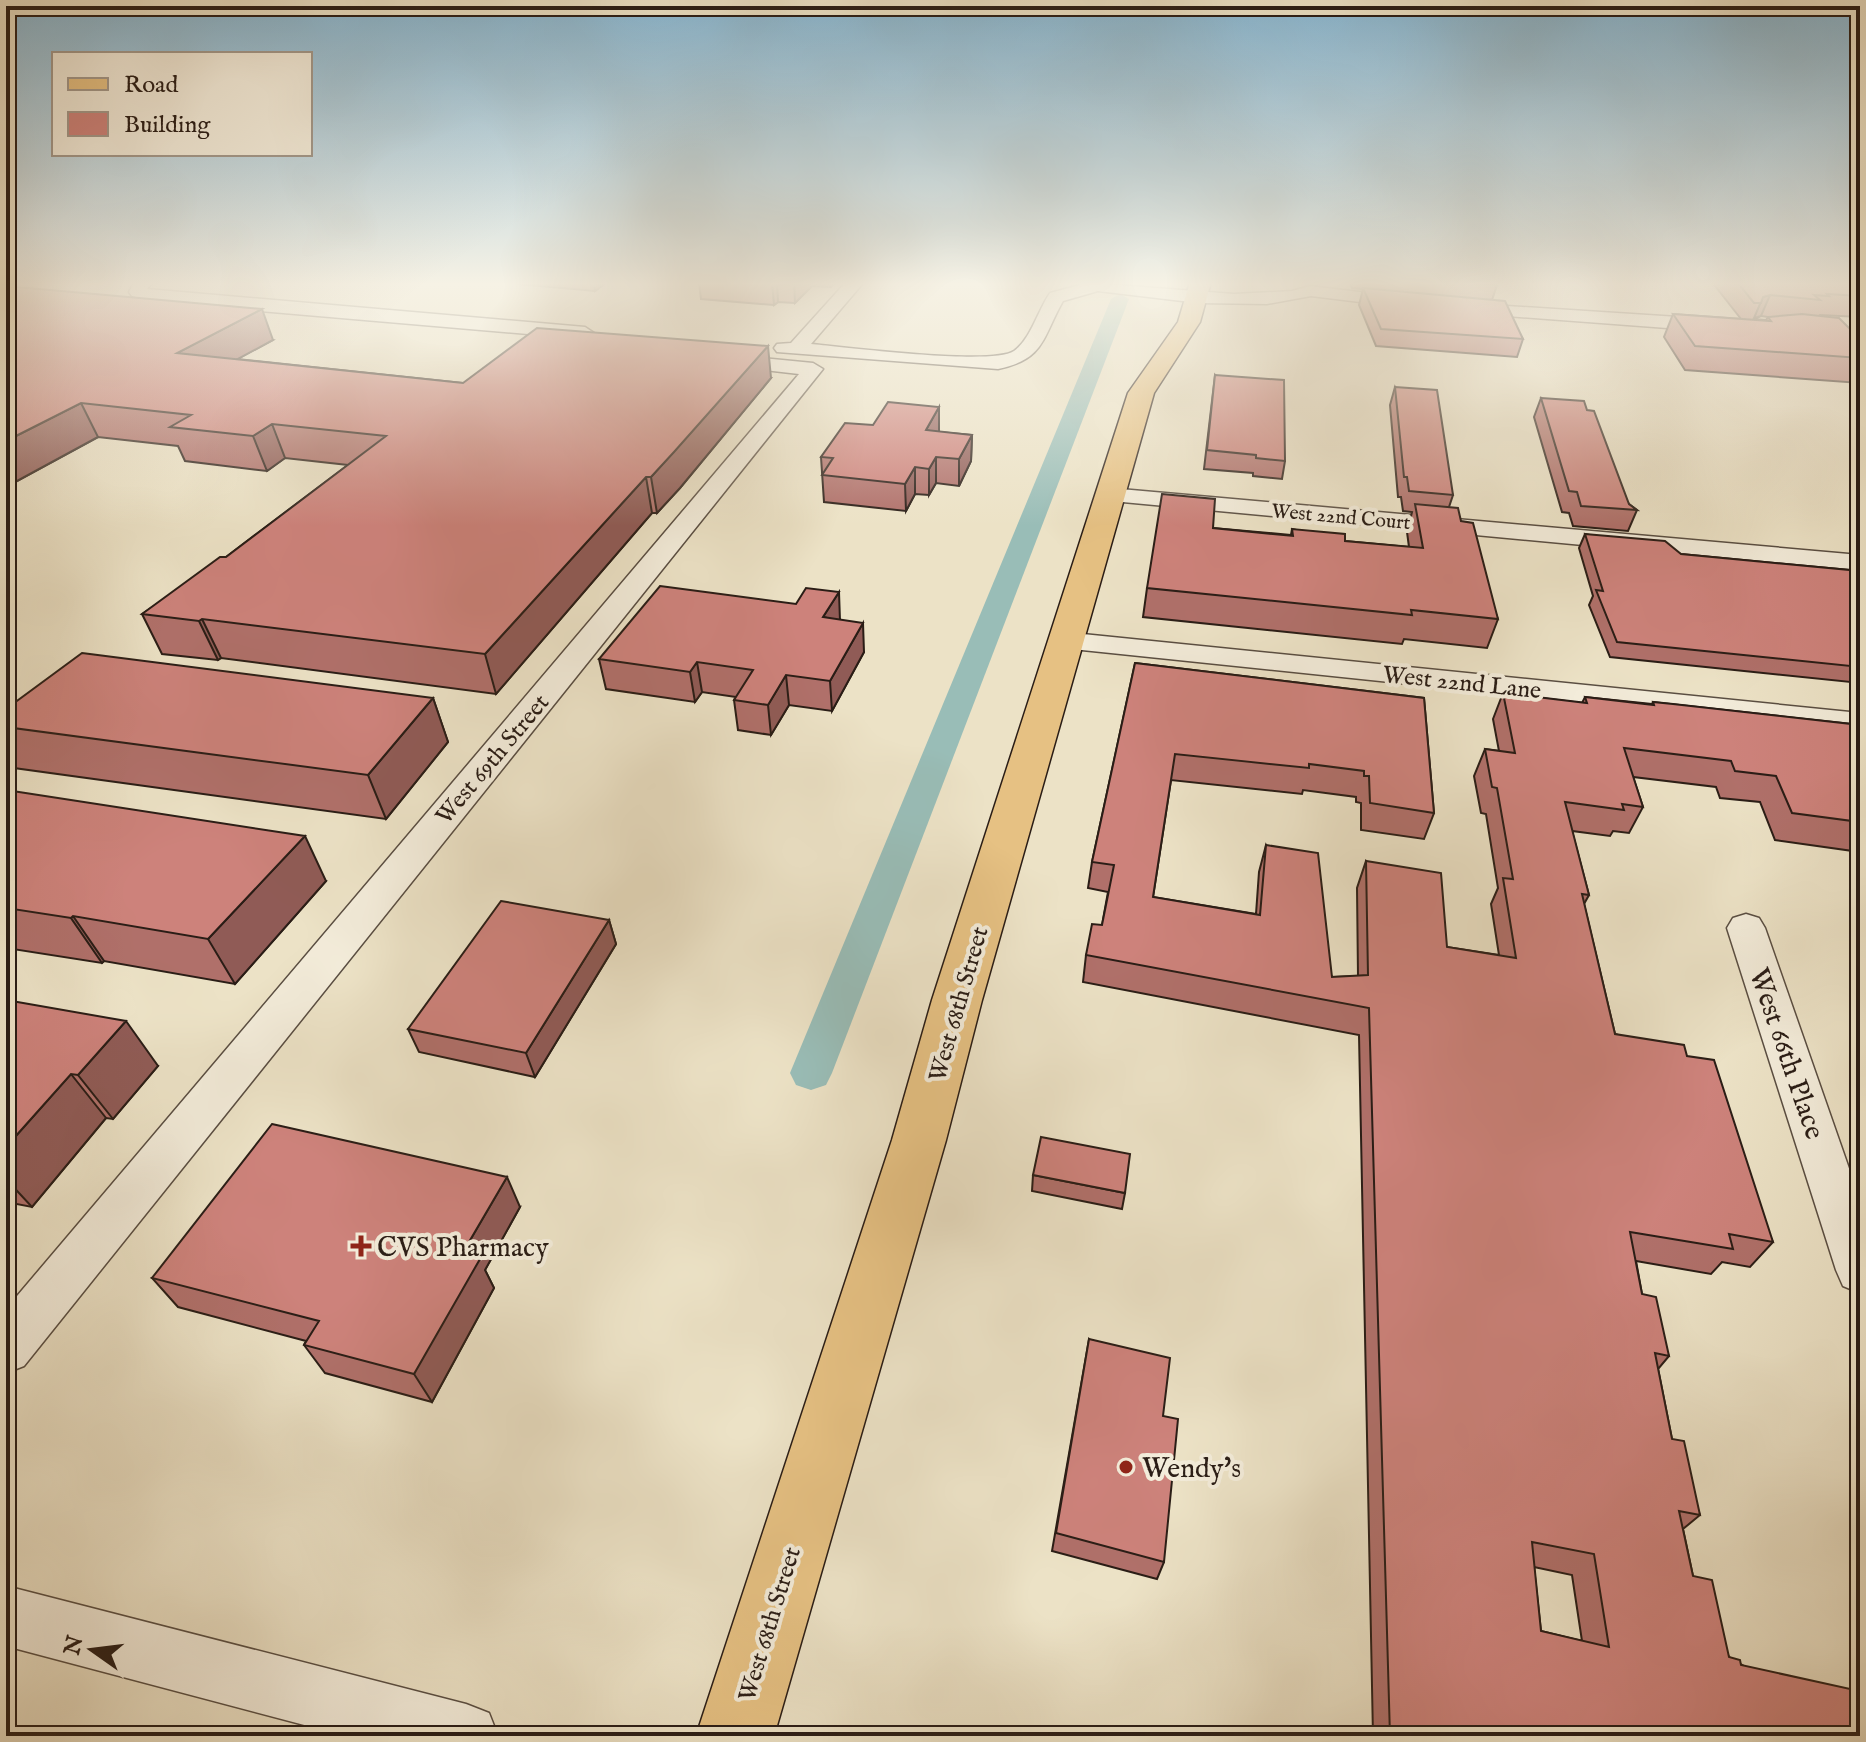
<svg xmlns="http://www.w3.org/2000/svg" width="1866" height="1742" viewBox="0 0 1866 1742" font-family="'IM FELL English',serif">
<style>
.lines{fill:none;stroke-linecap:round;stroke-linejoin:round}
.canal{fill:#99bdb7;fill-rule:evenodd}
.minor-casing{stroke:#5a4e42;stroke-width:3}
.major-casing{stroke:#2a1d16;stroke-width:3}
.minor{fill:#f3ecda;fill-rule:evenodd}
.major{fill:#e6c183;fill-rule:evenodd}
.wall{fill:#b0706a;stroke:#2a1d16;stroke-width:2;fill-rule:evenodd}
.shaded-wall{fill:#905b56;stroke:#2a1d16;stroke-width:2}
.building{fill:#cd827b;stroke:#2a1d16;stroke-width:2;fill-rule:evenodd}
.poi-dot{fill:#8f2418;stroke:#f3ecda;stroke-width:3}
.labels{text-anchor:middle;stroke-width:8;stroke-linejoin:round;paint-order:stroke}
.far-street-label{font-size:20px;fill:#2a1d16;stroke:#f3ecda}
.street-label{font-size:24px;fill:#2a1d16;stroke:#f3ecda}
.near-street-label{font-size:28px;fill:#2a1d16;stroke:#f3ecda}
.near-poi-label{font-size:28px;fill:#2a1d16;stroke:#f3ecda;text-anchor:start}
</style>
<rect width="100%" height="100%" fill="#ece2c6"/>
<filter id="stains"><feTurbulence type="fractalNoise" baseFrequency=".0025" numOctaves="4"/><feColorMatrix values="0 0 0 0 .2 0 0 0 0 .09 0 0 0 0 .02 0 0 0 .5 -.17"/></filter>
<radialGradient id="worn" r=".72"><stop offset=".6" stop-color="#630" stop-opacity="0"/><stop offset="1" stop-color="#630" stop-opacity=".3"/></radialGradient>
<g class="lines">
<!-- canal -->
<path class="canal" d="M 1120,294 L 1129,299 L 832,1073 L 826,1085 L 811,1090 L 796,1085 L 790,1073 L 1111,299 Z"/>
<defs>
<path id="minor" d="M 153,282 L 147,289 L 585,327 L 594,333 L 585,339 L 156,302 L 132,296 L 129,292 L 134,282 Z
M 846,282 L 864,282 L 811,344 C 846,347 991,366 1014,351 C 1031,339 1038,310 1050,293 L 1080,285 L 1078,282 L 1234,294 L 1292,291 L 1310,286 L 1409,298 L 1418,303 L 1409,308 L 1311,296 L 1267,304 L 1199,303 L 1098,291 L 1063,301 C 1042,338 1045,359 998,369 L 777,352 L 774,348 L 777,344 L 791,343 Z
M 1460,303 L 1694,318 L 1722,325 L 1724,329 L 1715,335 L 1694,330 L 1454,312 L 1451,308 L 1454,304 Z
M 720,354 L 813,363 L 823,369 L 24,1366 L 6,1373 L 6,1309 L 799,374 L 713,364 L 710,360 Z
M 1109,488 L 1860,555 L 1860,571 L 1101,500 L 1097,495 L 1101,490 Z
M 1063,632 L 1860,713 L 1860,731 L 1053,647 L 1049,641 L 1053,635 Z
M 1746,914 L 1759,918 L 1765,928 L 1860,1200 L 1860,1293 L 1843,1286 L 1836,1270 L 1727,928 L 1733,918 Z
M 6,1586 L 466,1704 L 489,1713 L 498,1736 L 346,1736 L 6,1646 Z"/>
<path id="major" d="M 1190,282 L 1211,282 L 1200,322 L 1154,393 L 982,1000 L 946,1140 L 774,1736 L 696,1736 L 892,1140 L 932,1000 L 1128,393 L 1178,322 Z"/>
</defs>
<!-- minor casing -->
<use href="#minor" class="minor-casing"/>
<!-- major casing -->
<use href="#major" class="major-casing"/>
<!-- minor -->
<use href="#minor" class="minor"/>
<!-- major -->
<use href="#major" class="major"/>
</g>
<!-- wall -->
<path class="wall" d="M 519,282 L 607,282 L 595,291 L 519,284 Z
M 699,282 L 836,282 L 831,287 L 812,286 L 795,303 L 778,302 L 774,305 L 701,299 Z
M 1350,282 L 1496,282 L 1497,285 L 1492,300 L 1523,339 L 1517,357 L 1376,346 L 1359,305 L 1363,289 L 1352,288 Z
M 1712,282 L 1860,282 L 1860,317 L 1820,315 L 1819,316 L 1860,339 L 1860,383 L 1685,370 L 1664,337 L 1673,314 L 1741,319 ZM 1761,316 L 1768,317 L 1766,320 L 1754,319 Z
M 6,286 L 273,340 L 237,359 L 463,383 L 771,378 L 680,488 L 657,513 L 652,513 L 496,694 L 221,658 L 218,660 L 162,654 L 142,614 L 226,557 L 348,465 L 285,458 L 267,471 L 185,461 L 178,446 L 98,437 L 6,487 Z
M 1215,375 L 1285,461 L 1282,479 L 1253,476 L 1253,473 L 1204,469 Z
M 1395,387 L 1453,495 L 1449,507 L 1461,521 L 1498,619 L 1487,648 L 1404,639 L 1402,644 L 1143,617 L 1147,588 L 1213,528 L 1291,535 L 1292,529 L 1345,541 L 1409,547 L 1407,532 L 1412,512 L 1403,511 L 1401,497 L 1398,497 L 1390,405 Z
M 1541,398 L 1629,504 L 1637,510 L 1628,531 L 1573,526 L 1569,513 L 1562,512 L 1534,417 Z
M 939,432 L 972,435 L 971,461 L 959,486 L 936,483 L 929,495 L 915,494 L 906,511 L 824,502 L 821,457 Z
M 1585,534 L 1681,554 L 1860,571 L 1860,683 L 1610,657 L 1589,605 L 1593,596 L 1579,548 Z
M 840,619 L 864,652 L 832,711 L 789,705 L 771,735 L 738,730 L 734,700 L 736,697 L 702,692 L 695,702 L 606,689 L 599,659 Z
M 1135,663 L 1424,698 L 1434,813 L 1424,839 L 1361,830 L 1361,803 L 1356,802 L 1356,797 L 1303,790 L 1302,794 L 1171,780 L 1153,897 L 1256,914 L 1259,872 L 1266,845 L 1332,977 L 1358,976 L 1357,888 L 1366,861 L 1447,947 L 1499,955 L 1491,904 L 1498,888 L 1486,814 L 1481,813 L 1474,776 L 1485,749 L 1499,751 L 1493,719 L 1503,693 L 1582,703 L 1585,697 L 1652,704 L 1653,702 L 1860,725 L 1860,852 L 1775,840 L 1760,802 L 1720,798 L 1716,787 L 1633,777 L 1643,807 L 1629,833 L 1613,831 L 1610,836 L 1572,831 L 1589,895 L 1584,904 L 1615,1034 L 1687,1056 L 1773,1242 L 1750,1267 L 1722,1262 L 1711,1274 L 1636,1261 L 1642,1294 L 1669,1356 L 1658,1369 L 1672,1439 L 1700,1515 L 1683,1529 L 1693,1576 L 1729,1657 L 1860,1736 L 1373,1736 L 1359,1035 L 1083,982 L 1086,955 L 1102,925 L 1108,892 L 1088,888 L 1092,862 ZM 1534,1567 L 1572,1575 L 1582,1641 L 1541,1631 Z
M 433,698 L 448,742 L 386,819 L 14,768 L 6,757 L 6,709 Z
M 6,790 L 326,881 L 235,984 L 104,961 L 102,963 L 6,948 Z
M 609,920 L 616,944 L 535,1077 L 419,1052 L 408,1029 Z
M 6,1000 L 158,1066 L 113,1119 L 106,1118 L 32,1207 L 6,1202 Z
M 1033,1175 L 1125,1193 L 1122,1209 L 1032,1191 Z
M 520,1207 L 485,1270 L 494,1288 L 432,1402 L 325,1373 L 304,1345 L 306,1341 L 178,1307 L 152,1278 Z
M 1089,1339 L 1163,1416 L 1164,1562 L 1157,1579 L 1052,1551 Z"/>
<!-- shaded-wall -->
<path class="shaded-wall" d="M 594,282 L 607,282 L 595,291 Z
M 772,282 L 777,282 L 778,302 L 774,305 Z
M 794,282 L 812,282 L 812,286 L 795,303 Z
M 1770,295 L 1761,316 L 1754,318 L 1763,297 Z
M 262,309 L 273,340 L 190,385 L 177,353 Z
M 768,346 L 771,378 L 680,488 L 657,513 L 651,477 Z
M 81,403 L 98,437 L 6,487 L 6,441 Z
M 939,407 L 939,433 L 926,430 Z
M 272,424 L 285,458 L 267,471 L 253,436 Z
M 972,435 L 971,461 L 959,486 L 959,459 Z
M 936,457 L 936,483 L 929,495 L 929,469 Z
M 915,467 L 915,494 L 906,511 L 905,484 Z
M 646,477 L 652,513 L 496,694 L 485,654 Z
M 839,592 L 840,621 L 823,617 Z
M 202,619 L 221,658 L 218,660 L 199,621 Z
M 863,623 L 864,652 L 832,711 L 830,681 Z
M 697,662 L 702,692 L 695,702 L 690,672 Z
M 786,675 L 789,705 L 771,735 L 768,705 Z
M 433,698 L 448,742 L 386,819 L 368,775 Z
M 305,836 L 326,881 L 235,984 L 208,939 Z
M 73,916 L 104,961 L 102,963 L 71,918 Z
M 609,920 L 616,944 L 535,1077 L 526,1053 Z
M 126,1021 L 158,1066 L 113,1119 L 78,1075 Z
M 71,1074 L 106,1118 L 32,1207 L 6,1179 L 6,1147 Z
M 507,1177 L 520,1207 L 485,1270 L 494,1288 L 432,1402 L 414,1374 L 462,1254 Z"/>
<!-- building -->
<path class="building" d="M 1470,282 L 1496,282 L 1497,285 Z
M 1737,282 L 1860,282 L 1860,296 L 1827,294 L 1829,296 L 1814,295 L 1820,300 L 1770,295 L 1763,297 L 1761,303 L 1754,303 Z
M 6,286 L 262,309 L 177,353 L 463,383 L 537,328 L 768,346 L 674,452 L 651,477 L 646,477 L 485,654 L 202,619 L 199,621 L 142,614 L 220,557 L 226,557 L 386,436 L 272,424 L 253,436 L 170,427 L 191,415 L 81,403 L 6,441 Z
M 1363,288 L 1505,301 L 1523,339 L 1381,329 Z
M 1673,314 L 1771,321 L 1768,317 L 1802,314 L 1839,318 L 1860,339 L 1860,358 L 1695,346 Z
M 1215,375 L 1284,380 L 1285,461 L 1256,458 L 1256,455 L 1207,450 Z
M 1395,387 L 1437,390 L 1453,495 L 1409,491 L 1407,477 L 1404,477 Z
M 1541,398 L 1584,401 L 1587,410 L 1594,411 L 1629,504 L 1637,510 L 1581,506 L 1577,492 L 1569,491 Z
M 888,402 L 939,407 L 926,430 L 972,435 L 959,459 L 936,457 L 929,469 L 915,467 L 905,484 L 822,475 L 833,458 L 821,457 L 845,423 L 873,425 Z
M 1162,494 L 1215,499 L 1213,528 L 1293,536 L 1292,529 L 1345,534 L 1345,541 L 1423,548 L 1415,504 L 1458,508 L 1461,521 L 1473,523 L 1498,619 L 1411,610 L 1412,615 L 1147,588 Z
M 1585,534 L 1665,541 L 1681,554 L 1860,571 L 1860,667 L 1617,642 L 1596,590 L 1603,591 Z
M 660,586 L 796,604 L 806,588 L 839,592 L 823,617 L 863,623 L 830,681 L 786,675 L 768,705 L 734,700 L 753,670 L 697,662 L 690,672 L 599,659 Z
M 82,653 L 433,698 L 368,775 L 6,727 L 6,709 Z
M 1135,663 L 1424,698 L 1434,813 L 1370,803 L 1369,776 L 1364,776 L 1364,771 L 1309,764 L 1309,768 L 1175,754 L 1153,897 L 1260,915 L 1266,845 L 1318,853 L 1332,977 L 1368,975 L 1366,861 L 1441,873 L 1447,947 L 1516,958 L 1503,878 L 1513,879 L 1497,788 L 1492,787 L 1485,749 L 1515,753 L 1503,693 L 1587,703 L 1585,697 L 1654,705 L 1653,702 L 1673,704 L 1860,725 L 1860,822 L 1792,813 L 1776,776 L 1735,771 L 1731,761 L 1624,748 L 1643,807 L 1622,804 L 1624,810 L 1565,802 L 1589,895 L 1582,894 L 1615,1034 L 1684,1045 L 1687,1056 L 1714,1060 L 1773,1242 L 1729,1234 L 1733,1249 L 1630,1232 L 1642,1294 L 1656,1297 L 1669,1356 L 1655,1353 L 1672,1439 L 1684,1441 L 1700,1515 L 1679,1511 L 1693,1576 L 1712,1580 L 1729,1657 L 1740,1660 L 1741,1665 L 1855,1690 L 1860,1707 L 1860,1736 L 1390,1736 L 1369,1008 L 1086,955 L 1092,924 L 1102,925 L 1114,865 L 1092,862 ZM 1532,1542 L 1594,1554 L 1609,1647 L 1541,1631 Z
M 6,790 L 305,836 L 208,939 L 73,916 L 71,918 L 6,908 Z
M 501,901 L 609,920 L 526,1053 L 408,1029 Z
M 6,1000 L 126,1021 L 78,1075 L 71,1074 L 6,1147 Z
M 272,1124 L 507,1177 L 462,1254 L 480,1259 L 414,1374 L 304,1345 L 319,1321 L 152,1278 Z
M 1041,1137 L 1130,1154 L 1125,1193 L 1033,1175 Z
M 1089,1339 L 1170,1358 L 1163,1416 L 1178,1419 L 1164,1562 L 1056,1533 Z"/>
<!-- sky -->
<linearGradient id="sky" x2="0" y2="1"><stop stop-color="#88b8d4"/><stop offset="0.54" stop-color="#f6f2e5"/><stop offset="1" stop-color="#f6f2e5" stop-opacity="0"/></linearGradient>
<rect width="1866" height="526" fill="url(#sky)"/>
<!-- markers -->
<g class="poi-dot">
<path d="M357 1234h8v8h8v8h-8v8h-8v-8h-8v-8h8z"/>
<circle cx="1126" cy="1467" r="8"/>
</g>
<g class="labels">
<!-- far-street labels -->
<g class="far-street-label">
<text transform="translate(1341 516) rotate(5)" y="7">West 22nd Court</text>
</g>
<!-- street labels -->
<g class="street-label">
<text transform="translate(1462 682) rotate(6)" y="8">West 22nd Lane</text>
<text transform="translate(492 759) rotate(-50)" y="8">West 69th Street</text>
<text transform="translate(958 1004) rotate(-74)" y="8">West 68th Street</text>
<text transform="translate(769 1624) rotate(-73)" y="8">West 68th Street</text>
</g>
<!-- near-street labels -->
<g class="near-street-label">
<text transform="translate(1788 1053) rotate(71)" y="10">West 66th Place</text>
</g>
<!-- near-poi labels -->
<g class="near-poi-label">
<text x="377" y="1256">CVS Pharmacy</text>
<text x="1142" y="1477">Wendy's</text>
</g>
</g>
<!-- margin -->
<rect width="1866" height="1742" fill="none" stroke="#ece2c6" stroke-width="32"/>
<rect x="8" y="8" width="1850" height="1726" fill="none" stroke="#2a1d16" stroke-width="4"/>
<rect x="16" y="16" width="1834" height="1710" fill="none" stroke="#2a1d16" stroke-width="2"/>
<!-- legend -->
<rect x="52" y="52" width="260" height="104" fill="#f3ecda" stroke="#a3998c" stroke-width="2"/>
<rect x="68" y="78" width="40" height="12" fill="#e6c183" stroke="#a3998c" stroke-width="2"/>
<text x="124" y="92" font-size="24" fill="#2a1d16">Road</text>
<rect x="68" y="112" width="40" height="24" fill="#cd827b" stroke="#a3998c" stroke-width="2"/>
<text x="124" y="132" font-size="24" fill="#2a1d16">Building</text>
<!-- north arrow -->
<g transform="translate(92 1650) rotate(284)" stroke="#f3ecda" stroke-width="6" paint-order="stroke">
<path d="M0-6L14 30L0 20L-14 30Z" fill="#2a1d16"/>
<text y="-12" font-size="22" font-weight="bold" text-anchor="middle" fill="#2a1d16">N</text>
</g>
<rect width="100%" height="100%" filter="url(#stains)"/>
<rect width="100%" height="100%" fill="url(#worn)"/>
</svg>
